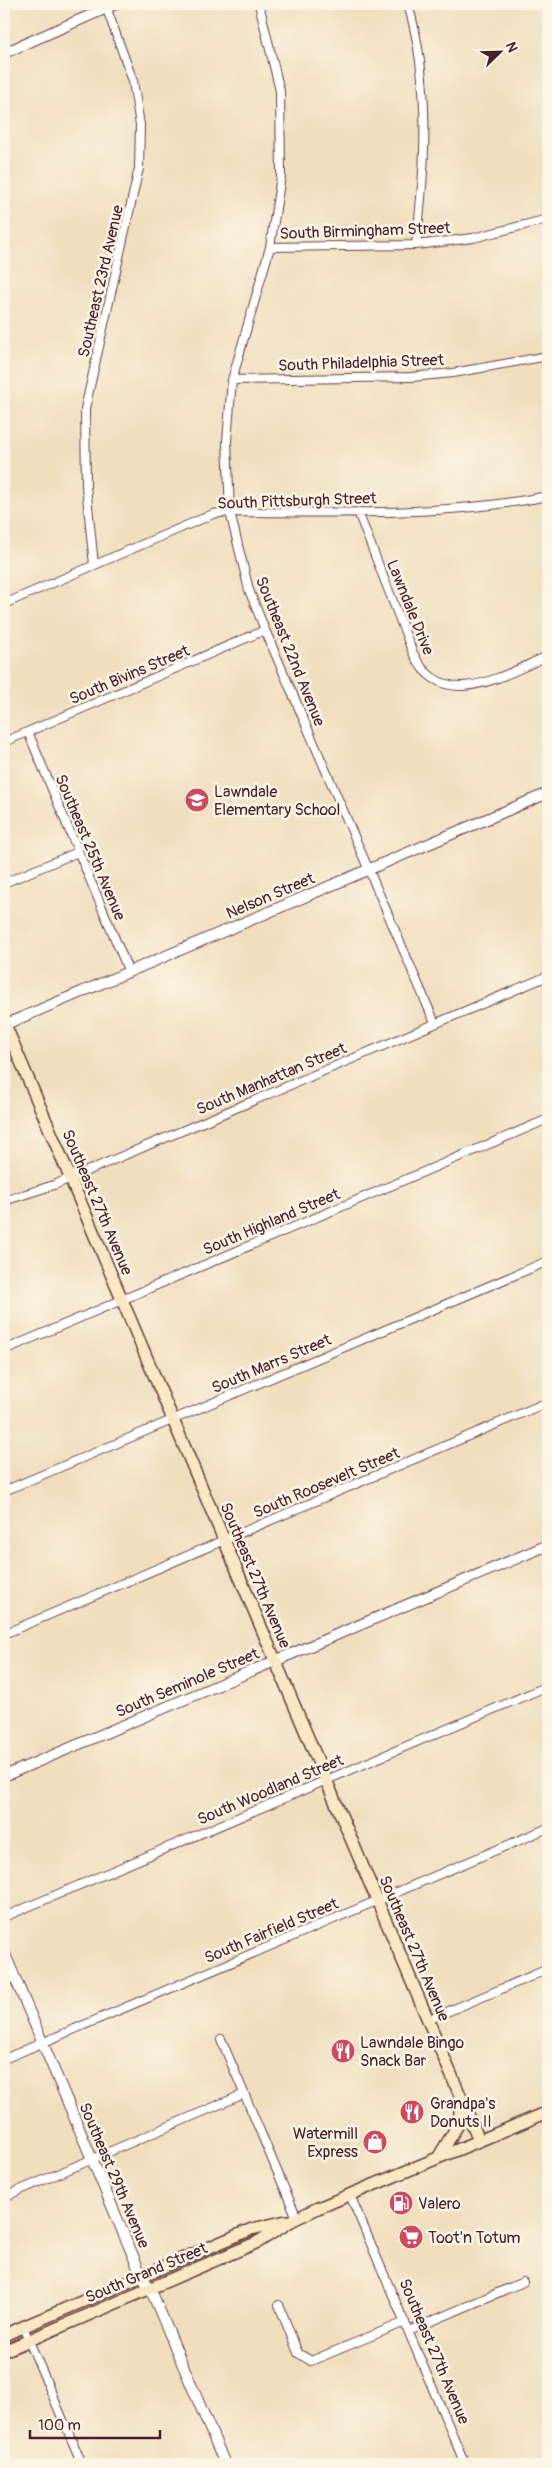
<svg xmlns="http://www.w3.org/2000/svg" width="552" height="2468" viewBox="0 0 552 2468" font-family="Pangolin,sans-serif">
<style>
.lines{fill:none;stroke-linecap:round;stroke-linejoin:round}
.minor-casing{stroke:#633c41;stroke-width:10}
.tertiary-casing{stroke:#633c41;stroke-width:12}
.secondary-casing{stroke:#633c41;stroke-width:14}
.minor{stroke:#fff;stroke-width:8}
.tertiary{stroke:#fff;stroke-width:10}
.secondary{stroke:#fae7c3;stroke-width:11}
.labels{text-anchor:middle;stroke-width:5;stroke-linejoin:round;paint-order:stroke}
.street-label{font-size:16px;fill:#4a1f2b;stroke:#fcf5e5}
.poi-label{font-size:16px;fill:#4a1f2b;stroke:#fcf5e5;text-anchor:start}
</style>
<rect width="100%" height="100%" fill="#fcf5e5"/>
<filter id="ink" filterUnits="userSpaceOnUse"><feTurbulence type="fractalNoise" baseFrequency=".02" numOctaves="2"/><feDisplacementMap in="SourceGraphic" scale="10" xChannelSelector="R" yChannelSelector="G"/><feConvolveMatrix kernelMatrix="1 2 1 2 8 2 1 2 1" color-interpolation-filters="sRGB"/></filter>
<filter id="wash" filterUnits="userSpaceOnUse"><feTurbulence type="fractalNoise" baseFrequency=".0096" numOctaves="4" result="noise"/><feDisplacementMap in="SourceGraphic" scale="20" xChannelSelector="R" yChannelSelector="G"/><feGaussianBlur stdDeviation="1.12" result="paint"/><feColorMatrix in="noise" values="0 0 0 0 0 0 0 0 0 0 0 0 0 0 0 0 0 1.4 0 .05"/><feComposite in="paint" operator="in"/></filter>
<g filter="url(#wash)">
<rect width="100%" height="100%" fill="#f0debd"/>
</g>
<g filter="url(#ink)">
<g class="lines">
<defs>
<path id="minor" d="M 259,4 L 280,91 L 281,176 L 270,247 L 232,380 L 227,441 L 230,512 L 249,590 L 265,630 L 435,1023
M 408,4 C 431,83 426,164 416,245
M 270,247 L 416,245 L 473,238 L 548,219
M 232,380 L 411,377 L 453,373 L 548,356
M 358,512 L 413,653 C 442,715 505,674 548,656
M 94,565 L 86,486 L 85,409 L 139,168 L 140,125 L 133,81 L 105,4
M 4,604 L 213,514 L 230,512 C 336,512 444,517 548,496
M 28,732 L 129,972
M 4,742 L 265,630
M 4,883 L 78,852
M 4,1201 L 54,1185 L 548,976
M 4,1350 L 548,1119
M 4,1491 L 548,1261
M 4,1634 L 548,1402
M 4,1917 L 548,1686
M 428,2020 L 548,1969
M 221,2039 L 297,2218
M 4,2059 L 548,1828
M 350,2195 L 465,2464
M 4,2197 L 244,2094
M 279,2305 L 298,2353 L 311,2361 L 405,2322
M 23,2327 L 82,2464
M 409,2331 L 523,2282
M 546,2464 L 548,2463"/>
<path id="tertiary" d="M 4,53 L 116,4
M 4,1025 L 548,793
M 4,1776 L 548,1545
M 4,1952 L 142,2277 L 150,2288 L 225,2464"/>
<path id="secondary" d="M 4,1022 L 479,2140
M 438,2158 L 459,2123 L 461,2101
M 4,2335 L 252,2229 L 286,2221
M 4,2351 L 258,2242 L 291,2221 L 318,2208 L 548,2112"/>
</defs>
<!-- minor casing -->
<use href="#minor" class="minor-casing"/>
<!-- tertiary casing -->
<use href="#tertiary" class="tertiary-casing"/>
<!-- secondary casing -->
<use href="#secondary" class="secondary-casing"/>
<!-- minor -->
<use href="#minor" class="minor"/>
<!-- tertiary -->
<use href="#tertiary" class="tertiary"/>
<!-- secondary -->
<use href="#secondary" class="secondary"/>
</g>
</g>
<!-- icons -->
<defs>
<symbol id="school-disc" viewBox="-11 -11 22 22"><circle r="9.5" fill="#d1495b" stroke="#fcf5e5"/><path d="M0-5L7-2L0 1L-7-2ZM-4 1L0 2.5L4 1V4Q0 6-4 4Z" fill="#fff"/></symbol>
<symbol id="restaurant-disc" viewBox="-11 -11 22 22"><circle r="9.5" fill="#d1495b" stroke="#fcf5e5"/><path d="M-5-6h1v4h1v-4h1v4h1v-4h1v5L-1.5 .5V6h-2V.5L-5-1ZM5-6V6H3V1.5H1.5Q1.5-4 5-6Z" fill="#fff"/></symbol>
<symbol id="shop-disc" viewBox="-11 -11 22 22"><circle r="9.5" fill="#d1495b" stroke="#fcf5e5"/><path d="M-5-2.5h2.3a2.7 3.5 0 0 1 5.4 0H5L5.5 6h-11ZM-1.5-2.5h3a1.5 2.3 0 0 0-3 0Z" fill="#fff"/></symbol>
<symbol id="fuel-disc" viewBox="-11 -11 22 22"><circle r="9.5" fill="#d1495b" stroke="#fcf5e5"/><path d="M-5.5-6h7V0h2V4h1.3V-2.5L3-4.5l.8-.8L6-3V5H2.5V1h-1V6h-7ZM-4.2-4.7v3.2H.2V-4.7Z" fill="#fff"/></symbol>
<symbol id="supermarket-disc" viewBox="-11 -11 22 22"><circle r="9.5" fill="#d1495b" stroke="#fcf5e5"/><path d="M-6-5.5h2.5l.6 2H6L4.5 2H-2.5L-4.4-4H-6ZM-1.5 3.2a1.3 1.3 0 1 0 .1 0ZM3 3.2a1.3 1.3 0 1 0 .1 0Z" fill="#fff"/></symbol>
</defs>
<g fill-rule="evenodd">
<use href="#school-disc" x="183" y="786" width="28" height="28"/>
<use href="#restaurant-disc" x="329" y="2037" width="28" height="28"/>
<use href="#restaurant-disc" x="398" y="2098" width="28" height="28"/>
<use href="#shop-disc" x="361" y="2128" width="28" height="28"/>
<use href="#fuel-disc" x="387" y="2189" width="28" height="28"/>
<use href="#supermarket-disc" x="397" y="2223" width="28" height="28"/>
</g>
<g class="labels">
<!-- street labels -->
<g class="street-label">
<text transform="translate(365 230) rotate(-2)" y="6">South Birmingham Street</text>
<text transform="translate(100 281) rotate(-77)" y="6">Southeast 23rd Avenue</text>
<text transform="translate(361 362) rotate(-2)" y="6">South Philadelphia Street</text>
<text transform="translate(297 500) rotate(-2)" y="6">South Pittsburgh Street</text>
<text transform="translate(411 607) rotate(68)" y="6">Lawndale Drive</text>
<text transform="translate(291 651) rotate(68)" y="6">Southeast 22nd Avenue</text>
<text transform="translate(129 674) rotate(-23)" y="6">South Bivins Street</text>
<text transform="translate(91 847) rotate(67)" y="6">Southeast 25th Avenue</text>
<text transform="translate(270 895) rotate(-23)" y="6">Nelson Street</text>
<text transform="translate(271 1078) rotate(-23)" y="6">South Manhattan Street</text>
<text transform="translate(98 1202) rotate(67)" y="6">Southeast 27th Avenue</text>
<text transform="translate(271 1221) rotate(-23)" y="6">South Highland Street</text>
<text transform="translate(271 1363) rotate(-23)" y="6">South Marrs Street</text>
<text transform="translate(326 1482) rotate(-23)" y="6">South Roosevelt Street</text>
<text transform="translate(256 1575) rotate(67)" y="6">Southeast 27th Avenue</text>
<text transform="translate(187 1682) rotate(-23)" y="6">South Seminole Street</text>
<text transform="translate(270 1789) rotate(-23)" y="6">South Woodland Street</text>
<text transform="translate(271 1930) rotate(-23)" y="6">South Fairfield Street</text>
<text transform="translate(415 1948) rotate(67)" y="6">Southeast 27th Avenue</text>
<text transform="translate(115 2175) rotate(67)" y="6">Southeast 29th Avenue</text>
<text transform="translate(146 2272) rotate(-23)" y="6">South Grand Street</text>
<text transform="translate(435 2351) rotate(67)" y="6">Southeast 27th Avenue</text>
</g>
<!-- poi labels -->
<g class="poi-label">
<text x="214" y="797">Lawndale<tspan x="214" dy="18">Elementary School</tspan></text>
<text x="360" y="2048">Lawndale Bingo<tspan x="360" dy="18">Snack Bar</tspan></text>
<text x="430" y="2109">Grandpa's<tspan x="430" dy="18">Donuts II</tspan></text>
<text x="358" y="2139" text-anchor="end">Watermill<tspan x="358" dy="18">Express</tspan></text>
<text x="418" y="2209">Valero</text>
<text x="428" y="2243">Toot'n Totum</text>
</g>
</g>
<!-- margin -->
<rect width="552" height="2468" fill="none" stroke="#fcf5e5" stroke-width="20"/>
<!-- north arrow -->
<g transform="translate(500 52) rotate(67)" stroke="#fcf5e5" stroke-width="4" paint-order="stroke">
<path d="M0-4L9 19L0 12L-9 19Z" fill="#4a1f2b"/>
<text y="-8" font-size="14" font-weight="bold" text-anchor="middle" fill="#4a1f2b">N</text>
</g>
<!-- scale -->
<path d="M30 2430v8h130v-8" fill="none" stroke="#4a1f2b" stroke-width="2.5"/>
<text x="38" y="2430" font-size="15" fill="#4a1f2b" stroke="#fcf5e5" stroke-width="4" paint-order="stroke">100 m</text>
</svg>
